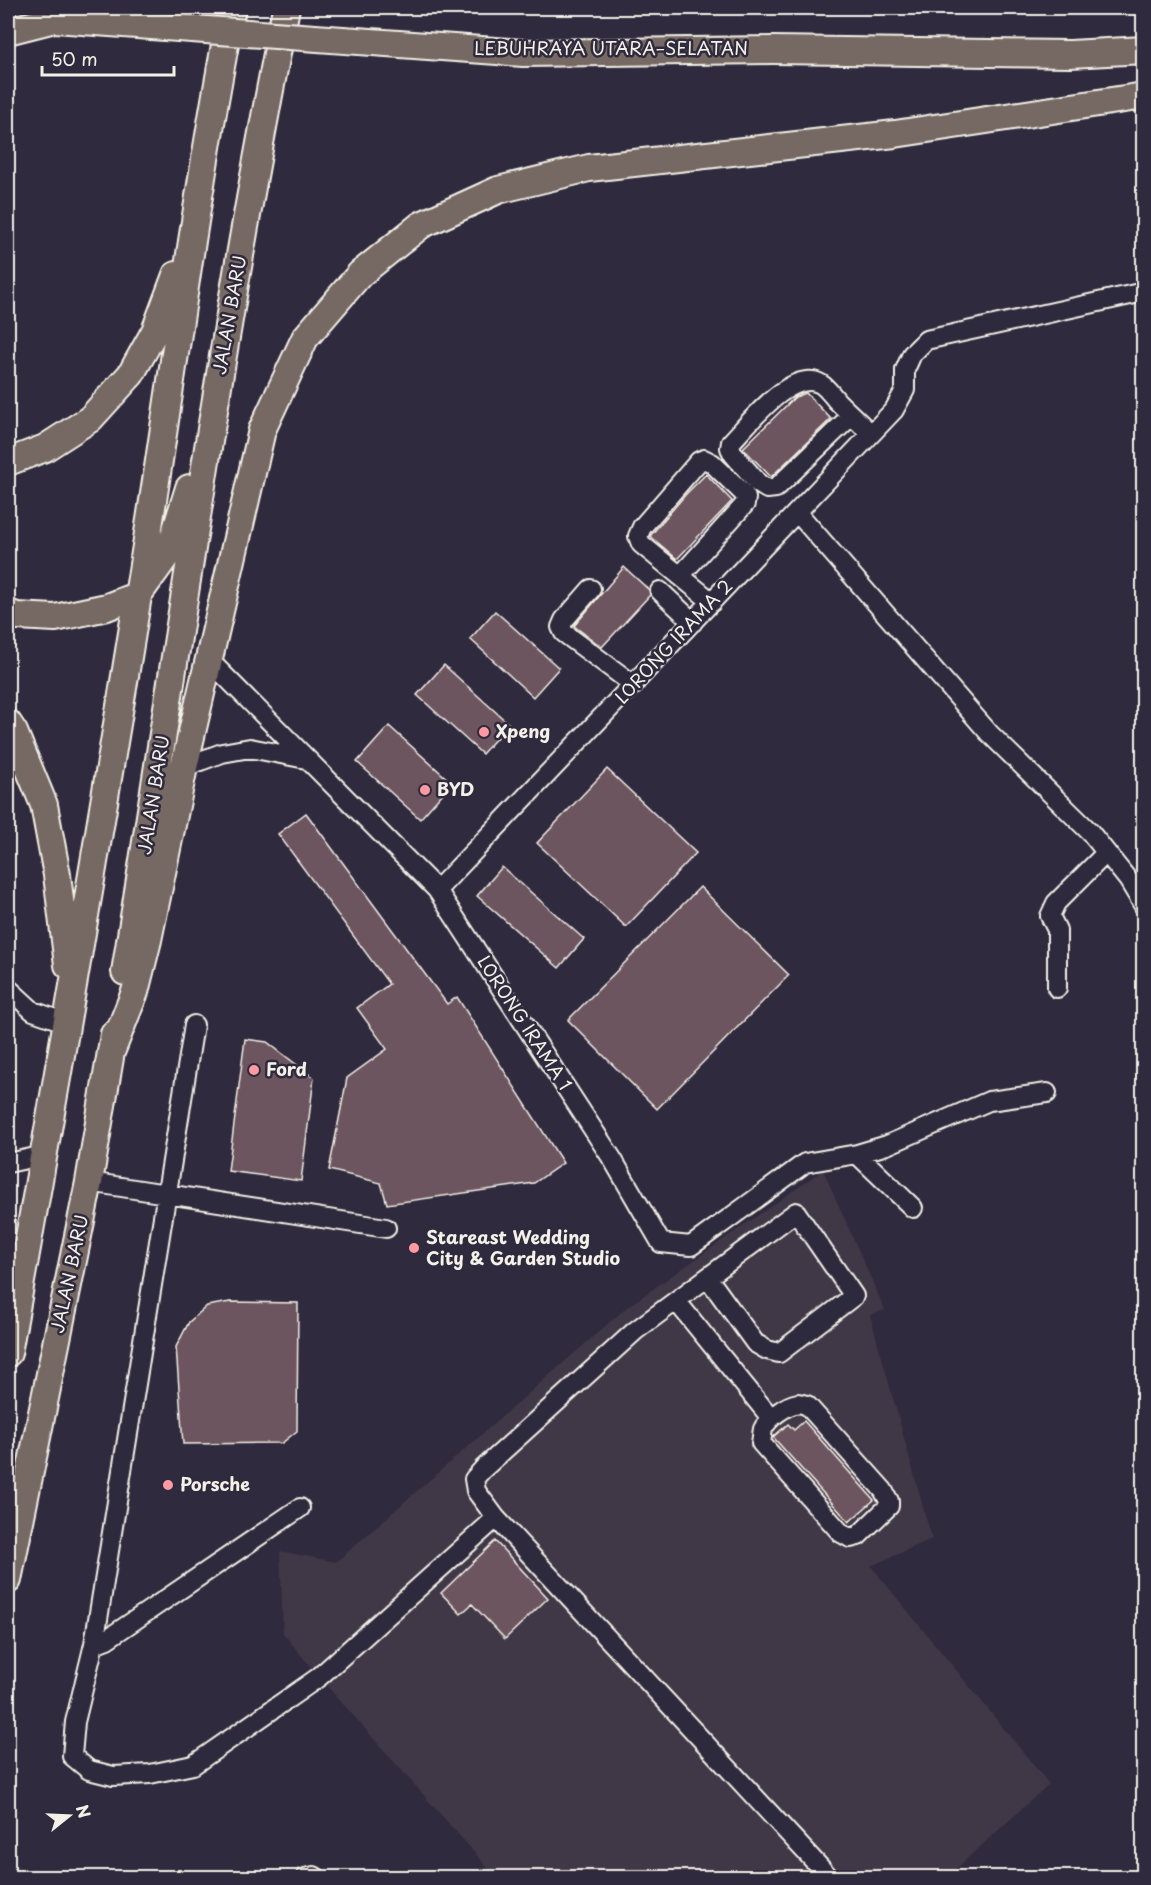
<svg xmlns="http://www.w3.org/2000/svg" width="1151" height="1885" viewBox="0 0 1151 1885" font-family="'Playpen Sans',sans-serif">
<style>
.built{fill:#413747}
.building{fill:#6c555e;stroke:#f4f1e8;stroke-width:1.5}
.lines{fill:none;stroke-linecap:round;stroke-linejoin:round}
.minor-casing{stroke:#f4f1e8;stroke-width:22}
.highway-casing{stroke:#f4f1e8;stroke-width:30}
.minor{stroke:#2f2a3d;stroke-width:18}
.highway{stroke:#766964;stroke-width:26}
.highway-bridge-casing{stroke:#f4f1e8;stroke-width:30;stroke-linecap:butt}
.highway-bridge{stroke:#766964;stroke-width:26}
.poi-dot{fill:#ff9aa2;stroke:#2f2a3d;stroke-width:2}
.labels{text-anchor:middle;stroke-width:5;stroke-linejoin:round;paint-order:stroke}
.street-label{font-size:18px;fill:#f4f1e8;stroke:#2f2a3d}
.poi-label{font-size:18px;font-weight:bold;fill:#f4f1e8;stroke:#2f2a3d;text-anchor:start}
</style>
<rect width="100%" height="100%" fill="#2f2a3d"/>
<filter id="ink" filterUnits="userSpaceOnUse"><feTurbulence type="fractalNoise" baseFrequency=".0167" numOctaves="2"/><feDisplacementMap in="SourceGraphic" scale="12" xChannelSelector="R" yChannelSelector="G"/><feConvolveMatrix kernelMatrix="1 2 1 2 8 2 1 2 1" color-interpolation-filters="sRGB"/></filter>
<g filter="url(#ink)">
<!-- built -->
<path class="built" d="M 823,1170 L 885,1310 L 870,1315 L 932,1539 L 871,1566 L 1049,1784 L 947,1877 L 496,1877 L 319,1677 L 283,1633 L 280,1551 L 336,1562 L 627,1307 Z"/>
<!-- building -->
<path class="building" d="M 806,393 L 831,419 L 771,477 L 743,448 L 795,397 Z
M 706,474 L 732,501 L 677,559 L 650,536 L 686,494 Z
M 624,567 L 649,590 L 650,595 L 602,647 L 574,626 Z
M 495,611 L 559,668 L 533,697 L 470,639 Z
M 444,665 L 509,724 L 482,754 L 417,695 Z
M 389,726 L 452,783 L 420,819 L 357,762 Z
M 607,769 L 696,853 L 626,927 L 537,843 Z
M 306,813 L 447,1004 L 457,997 L 563,1163 L 534,1183 L 387,1204 L 381,1183 L 329,1170 L 347,1078 L 387,1049 L 357,1008 L 389,984 L 278,834 Z
M 502,867 L 584,939 L 559,968 L 477,896 Z
M 700,887 L 789,975 L 657,1109 L 568,1020 Z
M 245,1039 L 267,1042 L 314,1078 L 301,1181 L 228,1171 Z
M 230,1302 L 298,1303 L 297,1431 L 282,1443 L 183,1444 L 176,1347 L 189,1322 L 207,1306 Z
M 804,1421 L 874,1500 L 849,1522 L 773,1437 L 788,1424 L 794,1430 Z
M 495,1541 L 548,1598 L 505,1639 L 472,1604 L 461,1614 L 441,1593 Z"/>
<g class="lines">
<defs>
<path id="minor" d="M 851,416 L 776,488 L 767,489 L 759,484 L 733,454 L 730,448 L 731,442 C 749,424 792,367 821,384 C 827,388 833,396 837,401 C 848,412 860,423 871,434
M 797,512 L 989,733 L 1090,832 L 1129,881 L 1144,906
M 680,576 L 745,504 L 746,498 L 743,493 L 712,463 L 704,459 L 699,461 L 642,527 L 638,536 L 641,544 L 712,602
M 591,589 L 564,620 L 561,627 L 564,633 L 634,685
M 660,591 L 693,622
M 210,661 L 437,890 L 613,1160 L 661,1243 L 691,1246 L 805,1163 L 857,1154 L 887,1145 L 989,1101 L 1047,1093
M 184,767 L 222,753 L 250,748 L 306,759
M 437,890 L 894,410 L 905,390 L 905,370 L 912,354 L 926,340 L 1144,292
M 8,988 L 33,1011 L 67,1023
M 1057,988 L 1057,930 L 1050,916 L 1056,903 L 1106,853
M 194,1025 L 94,1644 L 75,1722 L 72,1756 L 89,1770 L 113,1776 L 150,1774 L 193,1765 L 319,1677 L 496,1518
M 857,1154 L 913,1208
M 8,1163 L 45,1155
M 89,1182 L 386,1228
M 708,1278 L 755,1343 L 767,1350 L 779,1353 L 854,1296 L 796,1212 L 635,1331 L 483,1469 L 474,1479 L 476,1491 L 496,1518 L 830,1878
M 677,1302 L 771,1418
M 798,1403 L 807,1405 L 883,1490 L 889,1501 L 889,1506 L 858,1536 L 850,1538 L 841,1533 L 761,1443 C 762,1439 762,1433 763,1429 C 768,1418 786,1405 798,1403 Z
M 94,1644 L 107,1639 L 300,1508
M 305,1878 L 314,1876 L 317,1878"/>
<path id="highway" d="M 8,31 L 55,19
M 773,50 L 1070,54 L 1144,50
M 8,462 L 45,448 L 90,419 L 131,374 L 155,331 L 176,275
M 8,613 L 17,616 L 55,618 L 107,607 L 138,595 L 169,552 L 189,488
M 8,723 L 14,732 L 44,805 L 57,875 L 68,965
M 125,972 C 178,650 222,327 286,8
M 112,1050 L 135,992 L 148,940 L 184,767 L 262,430 L 305,338 L 360,274 L 421,225 L 498,190 L 589,168 L 895,134 L 1144,96
M 8,1353 C 54,1101 97,849 138,596 C 170,400 194,203 232,8
M 8,1580 L 89,1182 L 114,1034"/>
</defs>
<!-- minor casing -->
<use href="#minor" class="minor-casing"/>
<!-- highway casing -->
<use href="#highway" class="highway-casing"/>
<!-- minor -->
<use href="#minor" class="minor"/>
<!-- highway -->
<use href="#highway" class="highway"/>
<defs>
<path id="highway-bridge" d="M 55,19 L 523,53 L 773,50"/>
</defs>
<!-- highway-bridge casing -->
<use href="#highway-bridge" class="highway-bridge-casing"/>
<!-- highway-bridge -->
<use href="#highway-bridge" class="highway-bridge"/>
</g>
</g>
<!-- markers -->
<g class="poi-dot">
<circle cx="484" cy="732" r="6"/>
<circle cx="425" cy="790" r="6"/>
<circle cx="254" cy="1070" r="6"/>
<circle cx="414" cy="1248" r="6"/>
<circle cx="168" cy="1485" r="6"/>
</g>
<g class="labels">
<!-- street labels -->
<g class="street-label">
<text x="611" y="55">LEBUHRAYA UTARA–SELATAN</text>
<text transform="translate(230 315) rotate(-80)" y="6">JALAN BARU</text>
<text transform="translate(674 642) rotate(-47)" y="6">LORONG IRAMA 2</text>
<text transform="translate(154 795) rotate(-81)" y="6">JALAN BARU</text>
<text transform="translate(524 1023) rotate(57)" y="6">LORONG IRAMA 1</text>
<text transform="translate(70 1274) rotate(-78)" y="6">JALAN BARU</text>
</g>
<!-- poi labels -->
<g class="poi-label">
<text x="496" y="738">Xpeng</text>
<text x="437" y="796">BYD</text>
<text x="266" y="1076">Ford</text>
<text x="426" y="1244">Stareast Wedding<tspan x="426" dy="21">City &amp; Garden Studio</tspan></text>
<text x="180" y="1491">Porsche</text>
</g>
</g>
<!-- margin -->
<rect width="1151" height="1885" fill="none" stroke="#2f2a3d" stroke-width="30"/>
<rect x="15" y="15" width="1121" height="1855" fill="none" stroke="#f4f1e8" stroke-width="2" filter="url(#ink)"/>
<!-- north arrow -->
<g transform="translate(69 1816) rotate(72)" stroke="#2f2a3d" stroke-width="4.5" paint-order="stroke">
<path d="M0-4.5L10 22L0 15L-10 22Z" fill="#f4f1e8"/>
<text y="-9" font-size="16" font-weight="bold" text-anchor="middle" fill="#f4f1e8">N</text>
</g>
<!-- scale -->
<path d="M42 66v9h132v-9" fill="none" stroke="#f4f1e8" stroke-width="3"/>
<text x="51" y="66" font-size="18" fill="#f4f1e8" stroke="#2f2a3d" stroke-width="4.5" paint-order="stroke">50 m</text>
</svg>
